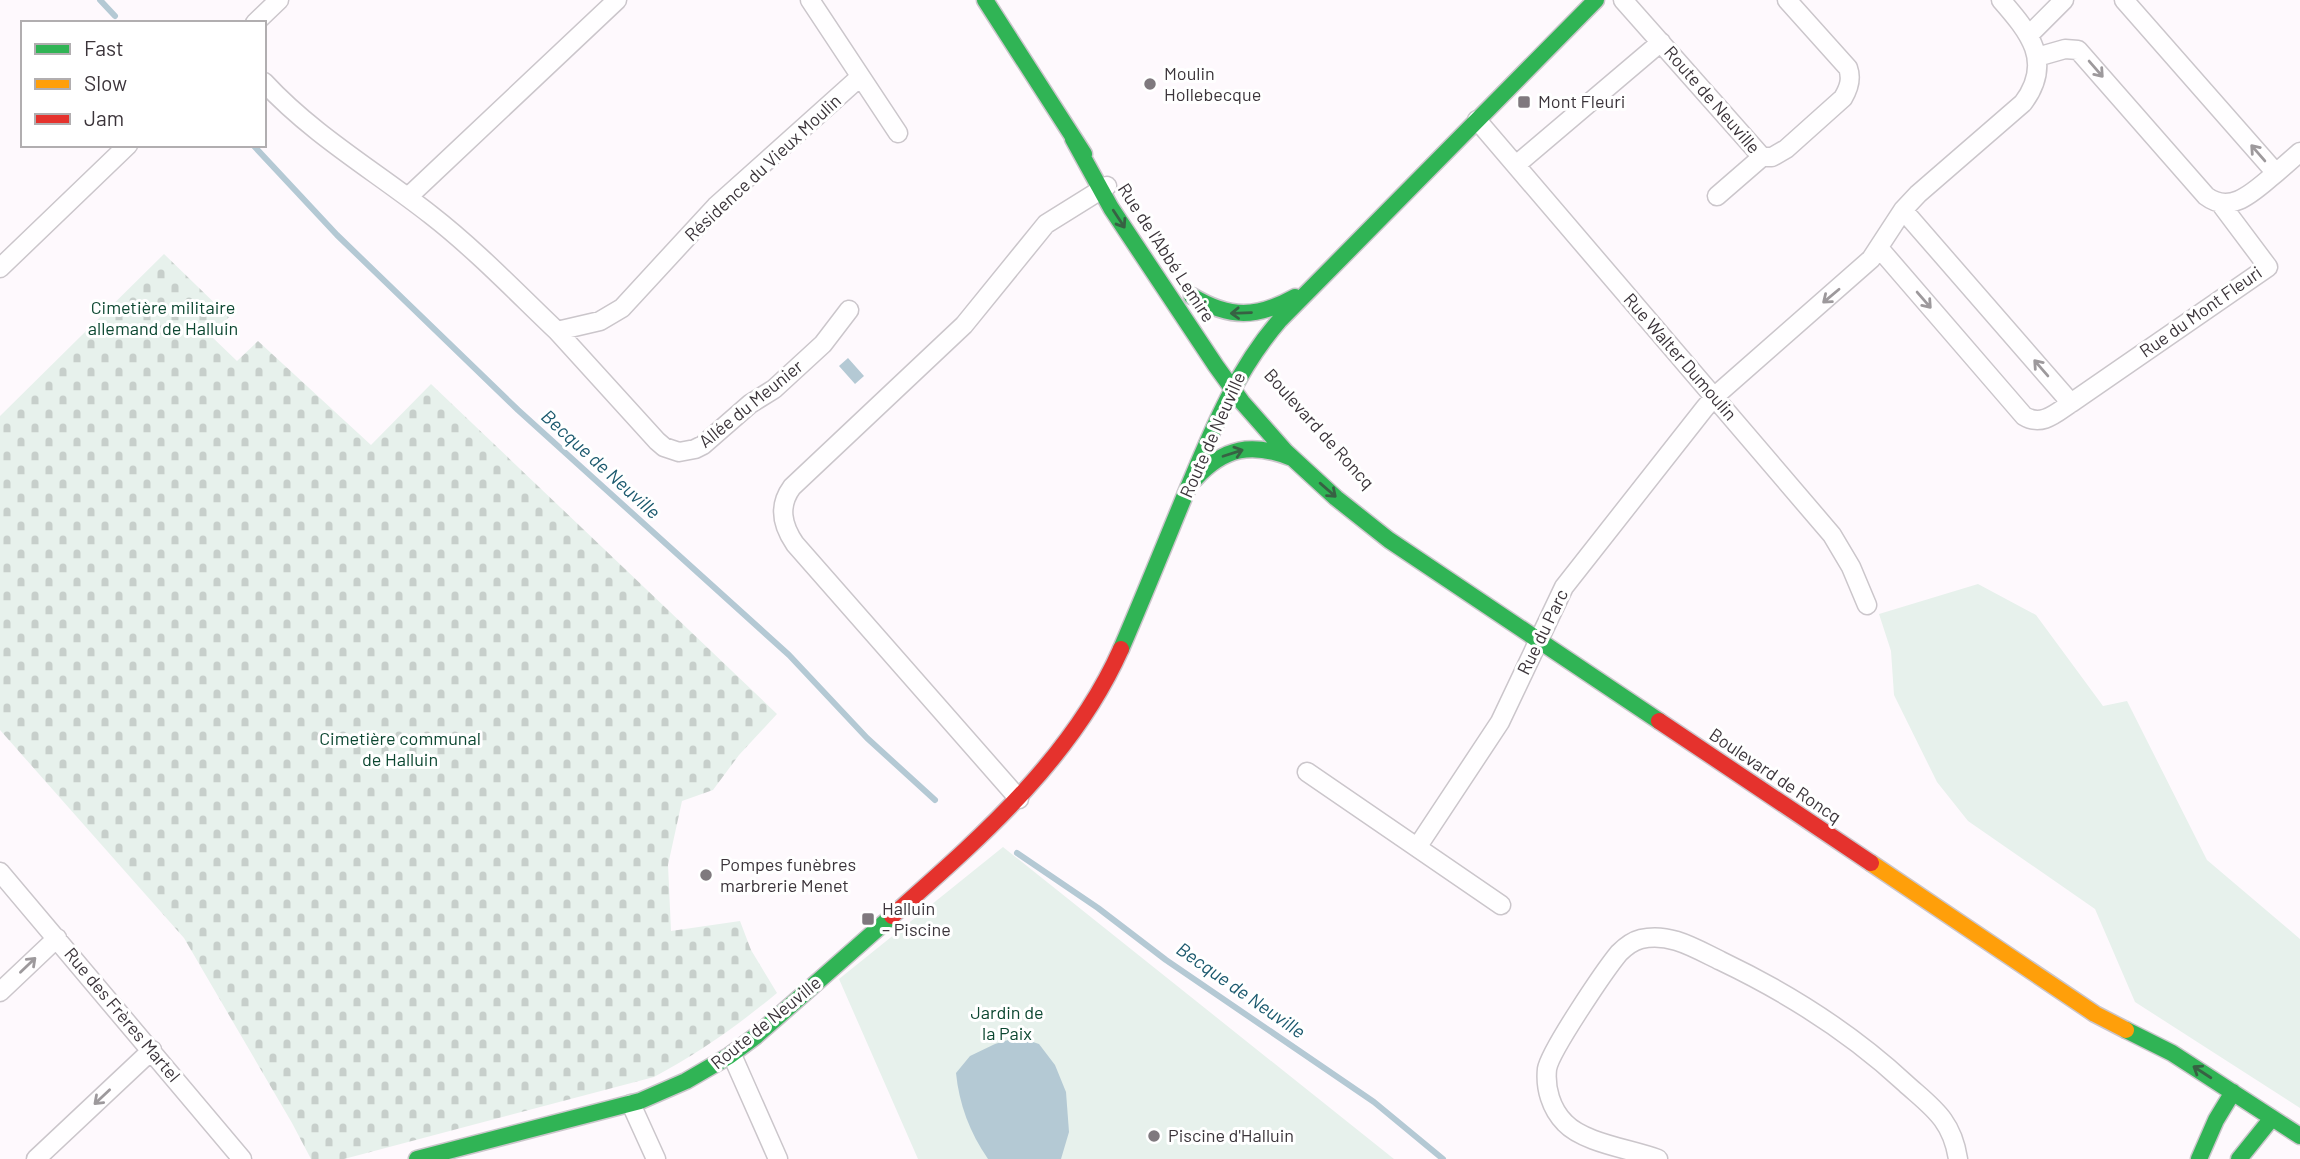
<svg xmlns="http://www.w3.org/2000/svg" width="2300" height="1159" viewBox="0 0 2300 1159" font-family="Barlow,sans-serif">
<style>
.green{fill:#e7f1ec}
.cemetery{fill:url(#cemetery-stones)}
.water{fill:#b4c9d4}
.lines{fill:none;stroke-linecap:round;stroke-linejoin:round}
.stream{stroke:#b4c9d4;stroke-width:6}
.street-casing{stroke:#cbc6cb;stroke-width:21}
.fast-casing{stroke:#cbc6cb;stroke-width:19}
.slow-casing{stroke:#cbc6cb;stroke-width:19}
.jam-casing{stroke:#cbc6cb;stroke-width:19}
.street{stroke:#fffeff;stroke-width:18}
.fast{stroke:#30b455;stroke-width:16}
.slow{stroke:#ff9f0a;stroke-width:16}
.jam{stroke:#e5322d;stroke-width:16}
.oneway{stroke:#9d999c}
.oneway2{stroke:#376143}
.poi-dot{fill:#7f797e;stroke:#fff;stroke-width:2.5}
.labels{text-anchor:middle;stroke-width:6;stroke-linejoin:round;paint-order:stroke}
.poi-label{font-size:18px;fill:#3b343a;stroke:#fff;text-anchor:start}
.street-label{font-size:18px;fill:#3b343a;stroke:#fff}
.park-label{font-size:18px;fill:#0c4731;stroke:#fff}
.water-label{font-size:19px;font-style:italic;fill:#1b596e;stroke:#fff}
</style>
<defs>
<pattern id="cemetery-stones" width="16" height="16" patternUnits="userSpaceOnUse" patternTransform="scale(1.75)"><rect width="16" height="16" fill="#e7f1ec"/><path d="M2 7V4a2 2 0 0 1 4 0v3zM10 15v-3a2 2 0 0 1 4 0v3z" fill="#c7cfcb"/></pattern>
</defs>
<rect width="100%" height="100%" fill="#fef9fd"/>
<!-- green -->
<path class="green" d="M 1978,584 L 2036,615 L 2103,706 L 2127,701 L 2207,860 L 2300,939 L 2300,1108 L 2135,1002 L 2095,909 L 1968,821 L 1937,782 L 1894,695 L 1891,651 L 1879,614 Z
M 1003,847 L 1394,1159 L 918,1159 L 839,979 Z"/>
<!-- cemetery -->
<path class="cemetery" d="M 164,254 L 229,317 L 211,336 L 237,361 L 258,341 L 371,445 L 431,384 L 777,714 L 739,755 L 713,790 L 682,801 L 668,865 L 671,931 L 740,921 L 751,950 L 777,993 C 737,1026 699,1053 654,1077 L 344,1159 L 311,1159 L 292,1123 L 184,938 L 0,730 L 0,416 Z"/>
<!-- water -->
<path class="water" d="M 848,358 L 864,376 L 855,384 L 839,366 Z
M 1018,1037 L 1039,1044 L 1055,1065 L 1066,1092 L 1069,1132 L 1061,1159 L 988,1159 C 970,1133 959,1104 956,1073 L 970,1056 L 995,1044 Z"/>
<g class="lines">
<!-- stream -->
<path class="stream" d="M 100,0 L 115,16
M 253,145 L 337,235 L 518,410 L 789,655 L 867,738 L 935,800
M 1017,853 L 1098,908 L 1166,960 L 1374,1102 L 1443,1159"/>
<defs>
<path id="street" d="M 810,0 L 898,133
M 1623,0 L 1762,157
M 255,23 L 279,0
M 2029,35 L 2064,0
M 2037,57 L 2065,49 L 2078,50 L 2206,196 C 2232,216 2256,189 2276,173 L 2124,0
M 264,82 C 313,135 375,171 431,215 C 476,250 516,292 557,331 L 600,321 L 622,308 L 716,206 L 860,77
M 1477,120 L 1832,535 L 1851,567 L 1867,605
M 1516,165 L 1661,42
M 2276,173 L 2300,152
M 1717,196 L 1762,157 L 1772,157 L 1786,149 L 1843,98 C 1849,88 1852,79 1848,68 L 1787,0
M 408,197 L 617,0
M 1879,248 L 2024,416 C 2042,427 2056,413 2071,403 L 1903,210
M 0,268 L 128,145
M 557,331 L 657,441 L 664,447 L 679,452 L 695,449 L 703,445 L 750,404 L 774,389 L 823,344 L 849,310
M 2071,403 L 2268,267 L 2220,203
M 1307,772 L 1501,905
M 1019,799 L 795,544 C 782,525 778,506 792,487 L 964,325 L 1046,224 L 1107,186
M 1418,846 L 1500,722 L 1564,587 L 1704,409 L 1714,397 L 1871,259 L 1903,210 L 1918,194 L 2023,103 C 2054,62 2029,32 2001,0
M 0,872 L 242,1159
M 0,992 L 57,938
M 732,1055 L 778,1159
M 631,1104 L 656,1159
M 36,1159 L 152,1050
M 1658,1159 C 1631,1149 1584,1143 1565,1123 C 1551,1109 1545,1088 1547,1069 C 1550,1051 1605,970 1619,953 C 1625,947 1633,941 1641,939 C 1670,932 1696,949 1721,961 C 1788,993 1850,1032 1905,1083 C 1918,1095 1933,1106 1943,1120 C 1951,1131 1956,1146 1958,1159"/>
<path id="fast" d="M 985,0 L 1084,154
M 1073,139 L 1111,208 L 1216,366 L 1242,402 L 1286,452 L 1336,498 L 1389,540 L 1659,721
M 1192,296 C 1230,319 1257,318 1295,297
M 1195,479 C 1224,447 1252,442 1292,458
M 1121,649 C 1143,598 1164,546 1185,495 C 1211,433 1235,372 1279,321 L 1596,0
M 2126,1030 L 2172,1053 L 2300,1136
M 417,1159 L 640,1101 L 686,1081 L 729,1056 L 756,1036 L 892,916
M 2199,1159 L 2216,1120 L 2233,1092
M 2239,1159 L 2272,1118"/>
<path id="slow" d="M 1871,863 L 2095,1014 L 2126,1030"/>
<path id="jam" d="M 1659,721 L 1871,863
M 892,916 C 980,838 1072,759 1121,649"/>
</defs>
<!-- street casing -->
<use href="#street" class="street-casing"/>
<!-- fast casing -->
<use href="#fast" class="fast-casing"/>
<!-- slow casing -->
<use href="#slow" class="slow-casing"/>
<!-- jam casing -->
<use href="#jam" class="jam-casing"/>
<!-- street -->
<use href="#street" class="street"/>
<!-- fast -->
<use href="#fast" class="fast"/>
<!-- slow -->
<use href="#slow" class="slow"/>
<!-- jam -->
<use href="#jam" class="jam"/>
</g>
<!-- one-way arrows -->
<defs><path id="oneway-shaft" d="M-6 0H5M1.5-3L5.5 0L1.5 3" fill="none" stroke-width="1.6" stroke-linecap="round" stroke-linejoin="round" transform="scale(1.75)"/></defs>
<g class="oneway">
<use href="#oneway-shaft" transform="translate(2096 69) rotate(49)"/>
<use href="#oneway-shaft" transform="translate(2258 153) rotate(-131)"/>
<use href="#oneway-shaft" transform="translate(1831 296) rotate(140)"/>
<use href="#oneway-shaft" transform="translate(1924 300) rotate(49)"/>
<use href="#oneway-shaft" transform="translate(2041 368) rotate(-131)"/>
<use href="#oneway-shaft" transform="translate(28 965) rotate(-44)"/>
<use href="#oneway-shaft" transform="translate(102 1097) rotate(137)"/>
</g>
<g class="oneway2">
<use href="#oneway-shaft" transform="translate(1119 219) rotate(57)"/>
<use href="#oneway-shaft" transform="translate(1241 313) rotate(178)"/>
<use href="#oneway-shaft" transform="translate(1233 453) rotate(-18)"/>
<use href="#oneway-shaft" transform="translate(1328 490) rotate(41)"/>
<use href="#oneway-shaft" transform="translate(2202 1072) rotate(-147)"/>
</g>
<!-- markers -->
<g class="poi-dot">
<circle cx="1150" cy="84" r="7"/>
<rect x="1517" y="95" width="14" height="14" rx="3.5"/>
<circle cx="706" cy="875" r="7"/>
<rect x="861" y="912" width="14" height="14" rx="3.5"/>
<circle cx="1154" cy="1136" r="7"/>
</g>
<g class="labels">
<!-- poi labels -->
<g class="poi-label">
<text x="1164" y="80">Moulin<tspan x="1164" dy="21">Hollebecque</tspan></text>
<text x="1538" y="108">Mont Fleuri</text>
<text x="720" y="871">Pompes funèbres<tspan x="720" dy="21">marbrerie Menet</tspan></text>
<text x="882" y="915">Halluin<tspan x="882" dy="21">– Piscine</tspan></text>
<text x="1168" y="1142">Piscine d'Halluin</text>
</g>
<!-- street labels -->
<g class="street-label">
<text transform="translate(1712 100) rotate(49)" y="6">Route de Neuville</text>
<text transform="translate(763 168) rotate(-43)" y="6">Résidence du Vieux Moulin</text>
<text transform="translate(1166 253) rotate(57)" y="6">Rue de l'Abbé Lemire</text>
<text transform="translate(2201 312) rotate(-35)" y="6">Rue du Mont Fleuri</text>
<text transform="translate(1680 357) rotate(49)" y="6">Rue Walter Dumoulin</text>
<text transform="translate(751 404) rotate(-39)" y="6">Allée du Meunier</text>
<text transform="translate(1319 429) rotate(48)" y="6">Boulevard de Roncq</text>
<text transform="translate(1213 435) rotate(-66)" y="6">Route de Neuville</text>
<text transform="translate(1543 632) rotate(-64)" y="6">Rue du Parc</text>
<text transform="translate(1775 776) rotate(34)" y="6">Boulevard de Roncq</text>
<text transform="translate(122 1015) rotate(50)" y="6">Rue des Frères Martel</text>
<text transform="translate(766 1023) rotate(-39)" y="6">Route de Neuville</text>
</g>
<!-- park labels -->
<g class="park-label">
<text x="163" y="314">Cimetière militaire<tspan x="163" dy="21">allemand de Halluin</tspan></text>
<text x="400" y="745">Cimetière communal<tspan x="400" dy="21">de Halluin</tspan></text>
<text x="1007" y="1019">Jardin de<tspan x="1007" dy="21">la Paix</tspan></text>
</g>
<!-- water labels -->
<g class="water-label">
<text transform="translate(601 464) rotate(42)" y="7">Becque de Neuville</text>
<text transform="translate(1241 990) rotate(35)" y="7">Becque de Neuville</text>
</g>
</g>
<!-- legend -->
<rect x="21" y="21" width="245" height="126" fill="#ffffff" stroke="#b1aeb0" stroke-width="2"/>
<rect x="35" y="44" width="35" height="10" fill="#30b455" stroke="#b1aeb0" stroke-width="2"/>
<text x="84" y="56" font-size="21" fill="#3b343a">Fast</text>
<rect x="35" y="79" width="35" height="10" fill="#ff9f0a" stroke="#b1aeb0" stroke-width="2"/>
<text x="84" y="91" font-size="21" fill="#3b343a">Slow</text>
<rect x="35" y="114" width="35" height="10" fill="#e5322d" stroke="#b1aeb0" stroke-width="2"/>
<text x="84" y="126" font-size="21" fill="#3b343a">Jam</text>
</svg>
